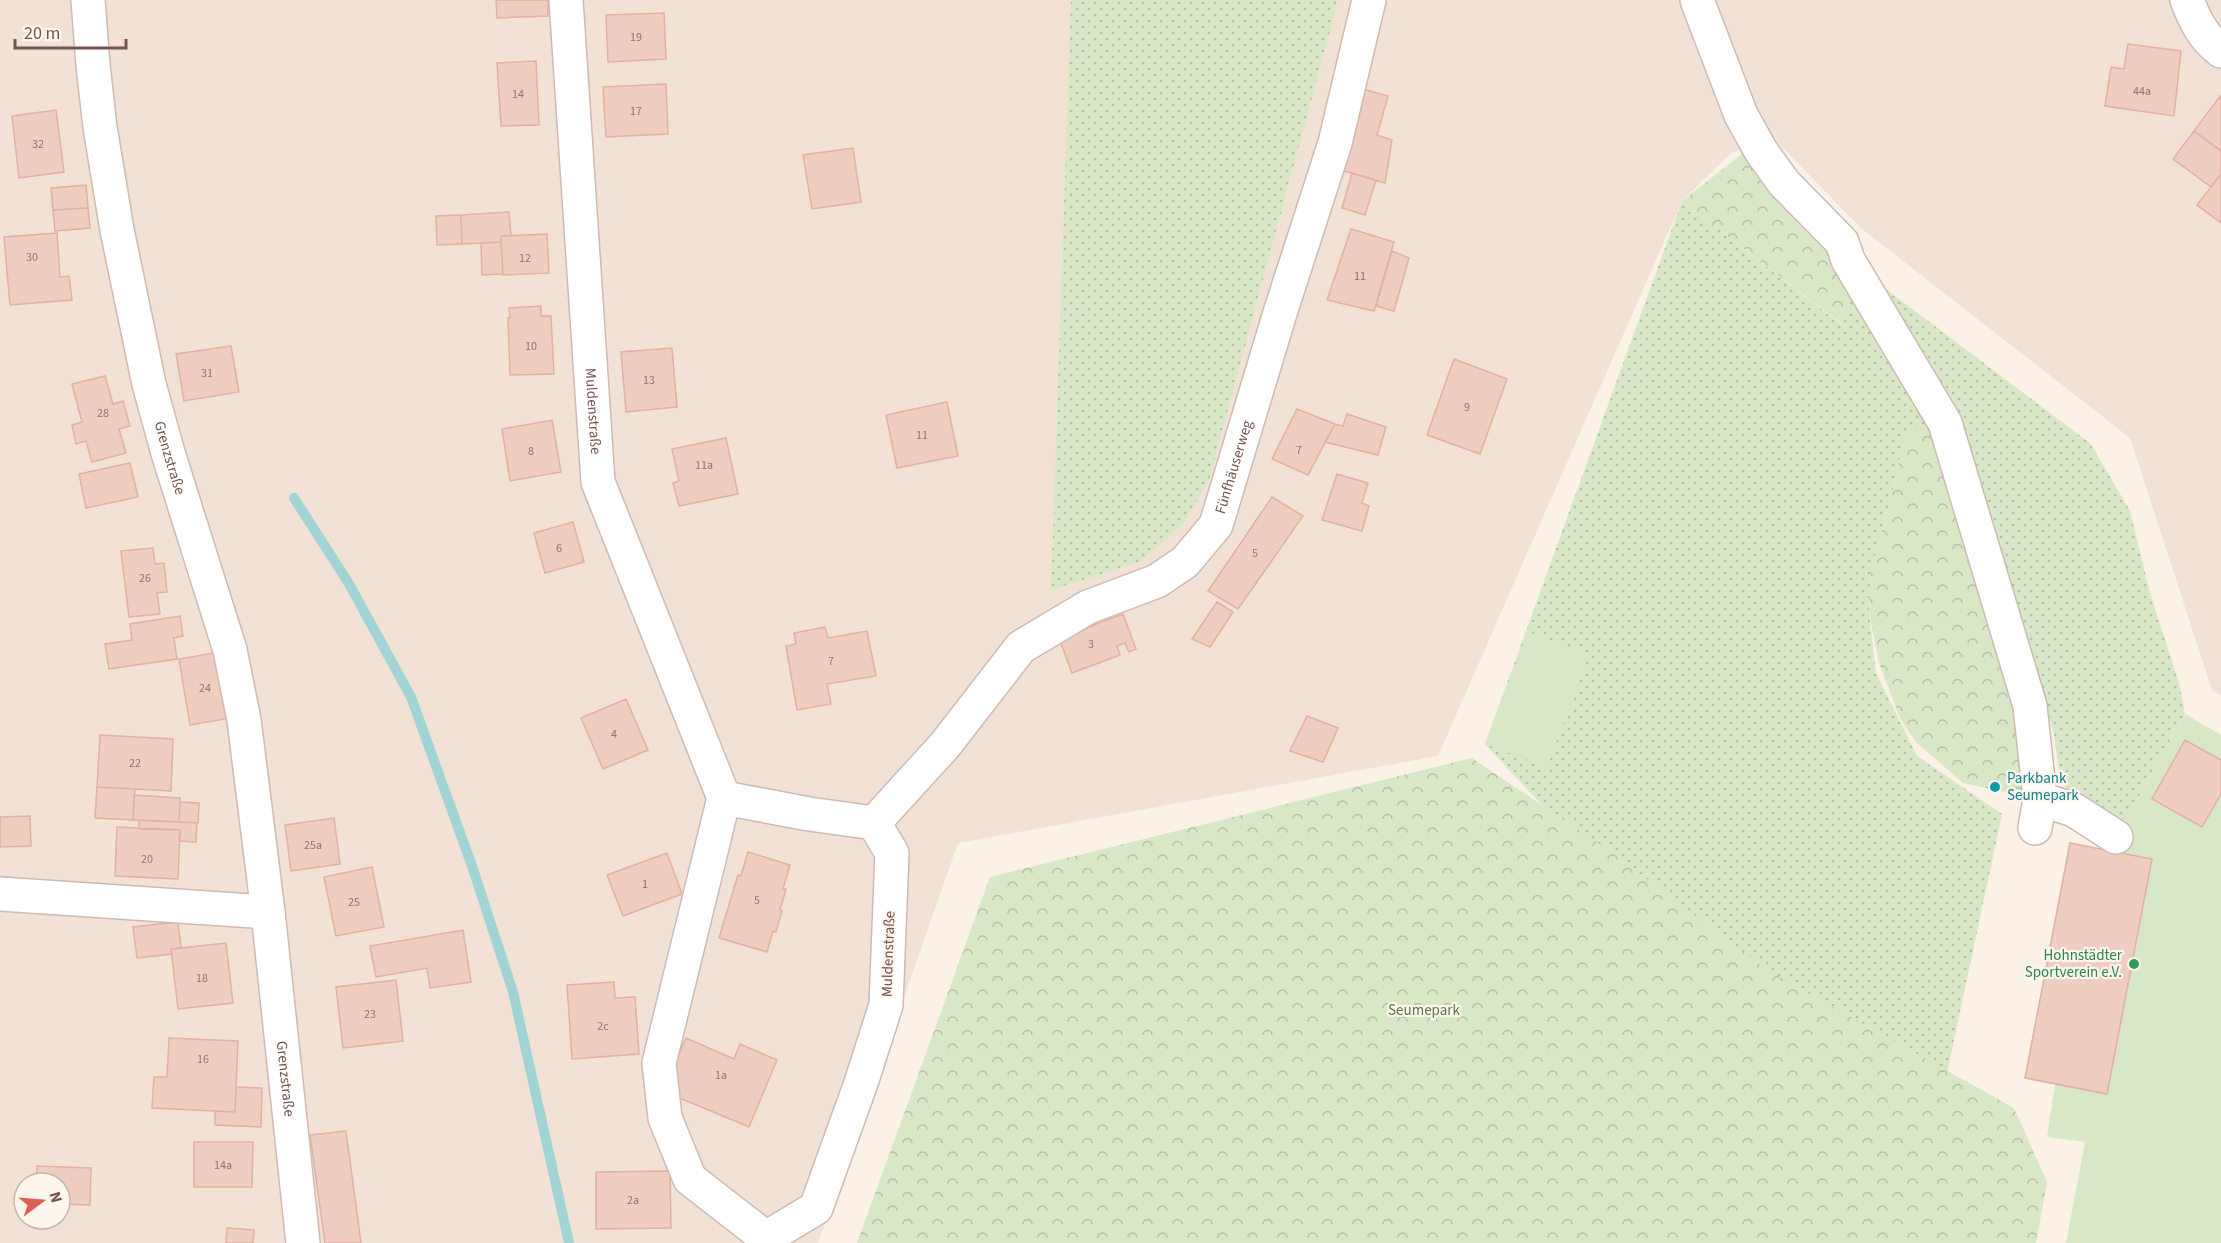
<svg xmlns="http://www.w3.org/2000/svg" width="2221" height="1243" viewBox="0 0 2221 1243" font-family="'Source Sans 3',sans-serif">
<style>
.residential{fill:#f2e2d6;fill-rule:evenodd}
.grass{fill:url(#grass-dots)}
.forest{fill:url(#forest-crowns)}
.green{fill:#d8e8c6}
.lines{fill:none;stroke-linecap:round;stroke-linejoin:round}
.stream{stroke:#a3d4d5;stroke-width:10}
.building{fill:#efcdc0;stroke:#e1b1a1;stroke-width:1.5}
.minor-casing{stroke:#cfbab1;stroke-width:36}
.minor{stroke:#fff;stroke-width:33}
.culture-dot{fill:#0f9aa8;stroke:#fef5ed;stroke-width:2}
.leisure-dot{fill:#2e9e5b;stroke:#fef5ed;stroke-width:2}
.labels{text-anchor:middle;stroke-width:4.5;stroke-linejoin:round;paint-order:stroke}
.number-label{font-size:12px;fill:#93736a}
.street-label{font-size:15px;fill:#74554d;stroke:#fef5ed}
.culture-label{font-size:15px;fill:#0d838f;stroke:#fef5ed;text-anchor:start}
.leisure-label{font-size:15px;fill:#27864d;stroke:#fef5ed;text-anchor:end}
.park-label{font-size:15px;fill:#5c7845;stroke:#fef5ed}
</style>
<defs>
<pattern id="grass-dots" width="8" height="8" patternUnits="userSpaceOnUse" patternTransform="scale(1.5)"><rect width="8" height="8" fill="#d8e8c6"/><path d="M2 2h.1M6 6h.1" fill="none" stroke="#b4bfa3" stroke-width="1.8" stroke-linecap="round"/></pattern>
<pattern id="forest-crowns" width="20" height="18" patternUnits="userSpaceOnUse" patternTransform="scale(1.5)"><rect width="20" height="18" fill="#d8e8c6"/><path d="M2 6a3 3 0 1 1 6 0M12 15a3 3 0 1 1 6 0" fill="none" stroke="#b4bfa3"/></pattern>
</defs>
<rect width="100%" height="100%" fill="#fbf1e7"/>
<!-- residential -->
<path class="residential" d="M 0,0 L 2221,0 L 2221,696 L 2212,690 L 2130,438 L 1862,229 L 1774,139 L 1731,153 L 1682,201 L 1438,756 L 958,843 L 818,1243 L 0,1243 ZM 24,1183 L 60,1183 L 60,1219 L 24,1219 Z"/>
<!-- grass -->
<path class="grass" d="M 1071,0 L 1337,0 L 1332,23 L 1209,480 L 1183,524 L 1141,561 L 1051,590 Z
M 1682,201 L 1842,325 L 1855,283 L 1936,425 L 1902,443 L 1897,474 L 1871,572 L 1869,612 L 1876,673 L 1917,756 L 2002,814 L 1911,1243 L 1597,864 L 1485,744 Z
M 1866,274 L 2091,444 L 2130,511 L 2150,593 L 2179,683 L 2185,714 L 2120,830 L 2067,791 L 2059,771 L 2054,735 L 1970,448 Z"/>
<!-- forest -->
<path class="forest" d="M 1746,151 L 1855,283 L 1843,325 L 1682,201 Z
M 1936,425 L 2021,712 L 2029,797 L 1963,783 L 1916,742 L 1900,718 L 1879,663 L 1869,612 L 1871,572 L 1897,474 L 1902,443 L 1914,427 Z
M 1472,758 L 1610,851 L 1767,970 L 2014,1108 L 2047,1182 L 2036,1243 L 857,1243 L 990,877 Z"/>
<!-- green -->
<path class="green" d="M 1528,632 L 1589,655 L 1547,767 L 1485,744 Z
M 2185,714 L 2221,735 L 2221,1243 L 2066,1243 L 2085,1142 L 2047,1137 L 2055,1084 L 2025,1078 L 2070,843 L 2109,850 Z"/>
<g class="lines">
<!-- stream -->
<path class="stream" d="M 294,498 L 348,582 L 411,697 L 472,866 L 513,992 L 569,1243"/>
</g>
<!-- building -->
<path class="building" d="M 496,0 L 548,0 L 548,16 L 497,18 Z
M 664,13 L 666,59 L 608,62 L 606,15 Z
M 2128,44 L 2181,51 L 2174,116 L 2105,106 L 2111,67 L 2124,69 Z
M 536,61 L 539,125 L 501,126 L 497,63 Z
M 666,84 L 668,134 L 606,137 L 603,87 Z
M 1363,89 L 1388,96 L 1377,135 L 1392,140 L 1385,183 L 1344,171 Z
M 2221,95 L 2221,151 L 2194,131 Z
M 56,110 L 64,172 L 19,178 L 12,116 Z
M 2194,131 L 2221,151 L 2221,174 L 2211,187 L 2173,159 Z
M 853,148 L 861,202 L 812,209 L 803,155 Z
M 1352,173 L 1376,180 L 1365,215 L 1342,208 Z
M 2221,174 L 2221,223 L 2197,205 Z
M 86,185 L 88,208 L 53,210 L 51,188 Z
M 88,208 L 90,228 L 55,231 L 53,210 Z
M 509,212 L 511,236 L 501,236 L 501,242 L 462,244 L 461,215 Z
M 461,215 L 462,244 L 437,245 L 436,216 Z
M 1351,229 L 1394,242 L 1374,311 L 1327,300 Z
M 57,233 L 60,277 L 69,276 L 72,300 L 10,305 L 4,237 Z
M 547,234 L 549,273 L 503,275 L 501,236 Z
M 501,242 L 503,274 L 482,275 L 481,243 Z
M 1392,251 L 1409,258 L 1394,311 L 1376,306 Z
M 541,306 L 541,316 L 551,316 L 554,374 L 510,375 L 508,318 L 510,318 L 509,308 Z
M 231,346 L 239,392 L 184,401 L 176,354 Z
M 672,348 L 677,407 L 626,412 L 621,352 Z
M 1454,359 L 1507,379 L 1480,454 L 1427,435 Z
M 105,376 L 113,404 L 123,401 L 130,426 L 119,429 L 126,453 L 92,462 L 86,441 L 76,444 L 72,425 L 82,422 L 72,384 Z
M 947,402 L 958,456 L 897,468 L 886,415 Z
M 1297,409 L 1335,424 L 1308,475 L 1272,459 Z
M 1347,414 L 1386,427 L 1378,455 L 1325,442 L 1335,424 L 1343,426 Z
M 552,420 L 561,472 L 510,481 L 502,429 Z
M 726,438 L 738,494 L 679,506 L 673,483 L 679,481 L 672,449 Z
M 130,463 L 138,497 L 86,508 L 79,474 Z
M 1337,474 L 1368,483 L 1362,503 L 1369,506 L 1362,531 L 1322,520 Z
M 1272,497 L 1303,516 L 1238,609 L 1208,591 Z
M 573,522 L 584,562 L 545,573 L 534,533 Z
M 153,548 L 155,564 L 164,563 L 167,592 L 157,593 L 160,614 L 129,617 L 121,551 Z
M 1217,602 L 1233,612 L 1210,647 L 1192,639 Z
M 1123,614 L 1136,649 L 1129,652 L 1125,643 L 1117,646 L 1120,655 L 1072,673 L 1059,638 Z
M 180,616 L 183,636 L 174,638 L 177,659 L 109,669 L 105,644 L 132,640 L 130,624 Z
M 825,627 L 828,638 L 867,631 L 876,676 L 827,684 L 831,704 L 797,710 L 786,646 L 796,644 L 794,633 Z
M 219,652 L 231,718 L 190,725 L 179,659 Z
M 626,699 L 648,750 L 603,769 L 581,718 Z
M 1307,716 L 1338,728 L 1323,762 L 1290,751 Z
M 100,735 L 173,739 L 171,791 L 97,787 Z
M 2185,740 L 2221,760 L 2221,794 L 2202,827 L 2152,799 Z
M 97,787 L 135,789 L 133,820 L 95,818 Z
M 134,795 L 180,798 L 179,822 L 133,820 Z
M 180,802 L 199,803 L 198,823 L 179,822 Z
M 30,816 L 31,846 L 0,847 L 0,817 Z
M 334,818 L 340,864 L 291,871 L 285,825 Z
M 139,820 L 197,823 L 196,842 L 179,841 L 180,830 L 139,829 Z
M 117,827 L 180,830 L 178,879 L 115,876 Z
M 2070,843 L 2152,859 L 2107,1094 L 2025,1078 Z
M 748,852 L 790,865 L 783,889 L 786,889 L 780,910 L 782,911 L 776,932 L 773,931 L 767,952 L 719,938 L 738,875 L 741,876 Z
M 667,853 L 682,894 L 623,916 L 607,875 Z
M 372,867 L 384,927 L 336,936 L 324,877 Z
M 178,922 L 181,948 L 171,949 L 172,954 L 137,958 L 133,927 Z
M 463,930 L 471,982 L 430,988 L 427,968 L 376,977 L 370,946 Z
M 226,943 L 233,1003 L 178,1009 L 171,949 Z
M 396,980 L 403,1041 L 343,1048 L 336,987 Z
M 614,982 L 615,998 L 635,997 L 639,1054 L 572,1059 L 567,985 Z
M 169,1038 L 238,1041 L 235,1112 L 152,1108 L 154,1077 L 167,1077 Z
M 686,1038 L 734,1059 L 740,1044 L 777,1060 L 749,1127 L 663,1091 Z
M 236,1087 L 262,1088 L 261,1127 L 215,1125 L 215,1111 L 235,1112 Z
M 346,1131 L 361,1243 L 325,1243 L 310,1135 Z
M 194,1142 L 253,1142 L 252,1187 L 194,1187 Z
M 37,1166 L 91,1168 L 90,1205 L 60,1204 L 60,1183 L 36,1183 Z
M 670,1171 L 671,1228 L 596,1229 L 596,1172 Z
M 227,1228 L 254,1230 L 253,1243 L 226,1243 Z"/>
<g class="lines">
<defs>
<g id="minor">
<path id="s1" d="M 88,0 L 93,65 L 100,127 L 117,230 L 149,384 L 168,453 L 230,650 L 244,720 L 268,912 L 303,1243"/>
<path id="s2" d="M 566,0 L 598,482 L 724,798 L 809,814 L 874,823 L 892,853 L 886,1005 L 861,1083 L 816,1208 L 766,1238 L 765,1243"/>
<path d="M 1697,0 L 1741,115 L 1761,151 L 1784,183 L 1842,242 L 1848,260 L 1945,423 L 2030,706 L 2040,799 L 2035,828"/>
<path d="M 2187,0 C 2195,21 2203,37 2221,51"/>
<path d="M 724,798 L 659,1063 L 665,1118 L 690,1179 L 766,1238"/>
<path d="M 2040,799 L 2074,810 L 2116,837"/>
<path id="s3" d="M 874,823 L 945,745 L 1021,647 L 1088,607 L 1157,581 L 1185,562 L 1216,525 L 1280,313 L 1335,143 L 1369,0"/>
<path d="M 0,894 L 268,912"/>
</g>
</defs>
<!-- minor casing -->
<use href="#minor" class="minor-casing"/>
<!-- minor -->
<use href="#minor" class="minor"/>
</g>
<!-- markers -->
<circle class="culture-dot" cx="1995" cy="787" r="6"/>
<circle class="leisure-dot" cx="2134" cy="964" r="6"/>
<g class="labels">
<!-- number labels -->
<g class="number-label">
<text x="636" y="41">19</text>
<text x="2142" y="95">44a</text>
<text x="518" y="98">14</text>
<text x="636" y="115">17</text>
<text x="38" y="148">32</text>
<text x="32" y="261">30</text>
<text x="525" y="262">12</text>
<text x="1360" y="280">11</text>
<text x="531" y="350">10</text>
<text x="207" y="377">31</text>
<text x="649" y="384">13</text>
<text x="1467" y="411">9</text>
<text x="103" y="417">28</text>
<text x="922" y="439">11</text>
<text x="1299" y="454">7</text>
<text x="531" y="455">8</text>
<text x="704" y="469">11a</text>
<text x="559" y="552">6</text>
<text x="1255" y="557">5</text>
<text x="145" y="582">26</text>
<text x="1091" y="648">3</text>
<text x="831" y="665">7</text>
<text x="205" y="692">24</text>
<text x="614" y="738">4</text>
<text x="135" y="767">22</text>
<text x="313" y="849">25a</text>
<text x="147" y="863">20</text>
<text x="645" y="888">1</text>
<text x="757" y="904">5</text>
<text x="354" y="906">25</text>
<text x="202" y="982">18</text>
<text x="370" y="1018">23</text>
<text x="603" y="1030">2c</text>
<text x="203" y="1063">16</text>
<text x="721" y="1079">1a</text>
<text x="223" y="1169">14a</text>
<text x="633" y="1204">2a</text>
</g>
<!-- street labels -->
<g class="street-label">
<text dy="5" stroke="none"><textPath href="#s2" startOffset="412">Muldenstraße</textPath></text>
<text dy="5" stroke="none"><textPath href="#s1" startOffset="466">Grenzstraße</textPath></text>
<text dy="5" stroke="none"><textPath href="#s3" startOffset="524">Fünfhäuserweg</textPath></text>
<text transform="translate(888 954) rotate(-88)" y="5">Muldenstraße</text>
<text dy="5" stroke="none"><textPath href="#s1" startOffset="1100">Grenzstraße</textPath></text>
</g>
<!-- culture labels -->
<g class="culture-label">
<text x="2007" y="783">Parkbank<tspan x="2007" dy="17">Seumepark</tspan></text>
</g>
<!-- leisure labels -->
<g class="leisure-label">
<text x="2122" y="960">Hohnstädter<tspan x="2122" dy="17">Sportverein e.V.</tspan></text>
</g>
<!-- park labels -->
<g class="park-label">
<text x="1424" y="1015">Seumepark</text>
</g>
</g>
<!-- north arrow -->
<g transform="translate(42 1201) rotate(74)"><circle r="28" fill="#fef5ed" stroke="#c7b5ad" stroke-width="1.5"/>
<path d="M0-4.5L10 22L0 15L-10 22Z" fill="#de6053"/>
<text y="-9" font-size="16" font-weight="bold" text-anchor="middle" fill="#74554d">N</text>
</g>
<!-- scale -->
<path d="M15 39v9h111v-9" fill="none" stroke="#74554d" stroke-width="3"/>
<text x="24" y="39" font-size="18" fill="#74554d" stroke="#fef5ed" stroke-width="4.5" paint-order="stroke">20 m</text>
</svg>
